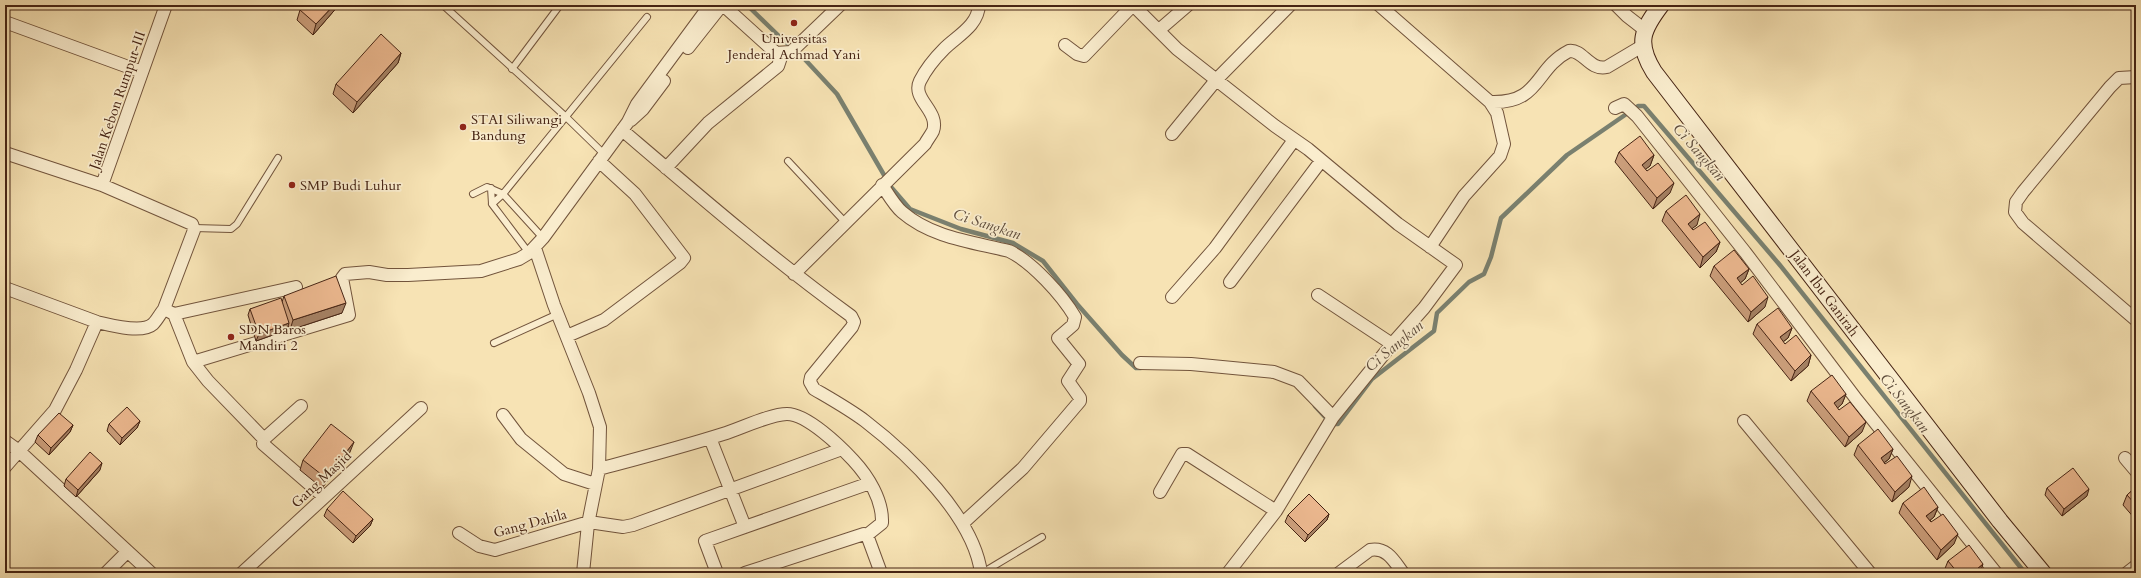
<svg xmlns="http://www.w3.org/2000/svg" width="2141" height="578" viewBox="0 0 2141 578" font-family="Cardo,serif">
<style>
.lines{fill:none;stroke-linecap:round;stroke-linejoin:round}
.stream{stroke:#7a806f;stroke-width:4.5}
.lane-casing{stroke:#72543c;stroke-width:8}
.street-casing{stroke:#72543c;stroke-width:14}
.secondary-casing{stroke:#462414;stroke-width:18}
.lane{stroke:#faedce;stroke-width:6}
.street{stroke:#faedce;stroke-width:12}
.secondary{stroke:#faedce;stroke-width:16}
.wall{fill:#cc9f7c;stroke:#462414}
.shaded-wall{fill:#a68265;stroke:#462414}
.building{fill:#edb990;stroke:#462414}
.poi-dot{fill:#8f2418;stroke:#faedce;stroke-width:1.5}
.labels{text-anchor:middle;stroke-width:3.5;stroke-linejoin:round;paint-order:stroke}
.poi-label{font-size:14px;fill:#462414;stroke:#faedce;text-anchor:start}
.street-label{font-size:14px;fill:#462414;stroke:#faedce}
.water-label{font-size:15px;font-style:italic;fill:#5c4a3a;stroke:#faedce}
</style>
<rect width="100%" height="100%" fill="#f7e3b4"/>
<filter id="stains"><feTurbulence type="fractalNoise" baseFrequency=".005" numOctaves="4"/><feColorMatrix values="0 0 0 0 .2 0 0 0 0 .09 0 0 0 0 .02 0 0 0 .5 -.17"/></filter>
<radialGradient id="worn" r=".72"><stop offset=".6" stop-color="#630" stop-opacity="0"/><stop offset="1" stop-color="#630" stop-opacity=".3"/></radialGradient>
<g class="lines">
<!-- stream -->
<path class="stream" d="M 747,5 L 783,40 L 798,52 L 837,94 L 891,187 L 910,209 L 961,229 L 1013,243 L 1043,261 L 1077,304 L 1122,355 L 1136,368 L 1141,368
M 1315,406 L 1326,418
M 1333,424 L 1338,424 L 1372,379 L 1434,331 L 1437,313 L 1469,282 L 1484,274 L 1491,257 L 1501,218 L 1567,155 L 1638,106 L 1644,106 L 1779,264 L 2025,573"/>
<defs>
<path id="lane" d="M 443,5 L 565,116 L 604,154
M 512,69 L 560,5
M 788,161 L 845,222
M 491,188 L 492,204 L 529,253
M 473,194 L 487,187 L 503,194 L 543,238
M 492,204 L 503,194 L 647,17
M 194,228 L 231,229 L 237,224 L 278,158
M 494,343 L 558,314
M 982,573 L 1042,537"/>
<path id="street" d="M 723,5 L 776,53 L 791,52 L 840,5
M 1133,5 L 1177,49 L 1275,126 L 1308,149 L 1398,224 L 1456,265 L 1424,308 L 1392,344 L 1333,417 L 1276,511 L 1228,573
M 1379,5 L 1490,102 L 1497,113 L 1504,144 L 1500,156 L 1464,196 L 1430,247
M 1616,5 L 1627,16 L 1645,30
M 5,22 L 142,72
M 1159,30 L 1188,5
M 1065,45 L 1077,54 L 1084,56 L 1133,5
M 688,48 L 722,5
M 2136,77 L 2119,78 L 2110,87 L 2023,192 L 2016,202 L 2015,212 L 2023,223 L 2136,320
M 1490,102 C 1541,104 1534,69 1569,51 C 1583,49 1589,71 1607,67 L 1644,45
M 1615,108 L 1624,104 L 1637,116 L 1745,252 L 1857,400 L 1996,573
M 631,120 L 643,109 L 664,81
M 622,130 C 697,194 771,258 851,316 L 854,322 L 852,327 L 811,377 L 810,382 L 814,389 C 831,399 849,409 865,421 C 908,454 974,517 981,573
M 1172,134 L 1217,79 L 1290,5
M 5,153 L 102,185 L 192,224 L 194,230 L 164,309
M 666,168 L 708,123 L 778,66 L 782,54
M 102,185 L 166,5
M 882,185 C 888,194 894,205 902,212 C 932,238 973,242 1009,251 C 1032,262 1062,295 1075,317 L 1073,325 L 1058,338 L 1079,364 L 1068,381 L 1080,398 L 1080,401 L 1023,468 L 963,523
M 535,248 L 554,305 L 589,393 L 600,427 L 599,469 L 588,524 L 583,573
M 794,274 L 925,144 C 927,140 931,135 933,131 C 940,111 911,99 920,81 C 926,69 935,58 944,49 C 957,36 978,26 979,5
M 1230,282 L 1321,161
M 5,288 L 97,322 L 76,370 L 55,410 L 5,467
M 1318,295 L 1392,344
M 1172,297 L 1215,248 L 1294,140
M 174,314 L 296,287
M 97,322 C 110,325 142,334 153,324 C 157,320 160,314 164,309 L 174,314 L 193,362 L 349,315 L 342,278 L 345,274 L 369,272 L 387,275 L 408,275 L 481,271 L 519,259 L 529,253 L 543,238 L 628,122 L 637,104 L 710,5
M 567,336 L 604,320 L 680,263 L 684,258 L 635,194 L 599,161
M 193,362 L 208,381 L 264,439
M 1140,363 L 1191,364 L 1274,372 L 1298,381 L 1333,417
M 301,406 L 264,439 L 263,444 L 323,496
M 503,415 L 521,439 L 564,474 L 595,484
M 1744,421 L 1870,573
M 710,438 L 745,527
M 5,441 L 19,451 L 151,573
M 2125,458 L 2136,471
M 599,469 C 640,458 682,447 723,434 C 740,429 770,414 787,414 C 807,414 840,446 853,460 C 868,476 883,500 882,523 L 867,535 L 864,534 L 745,573
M 1160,492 L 1182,454 L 1187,454 L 1276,511
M 459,533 L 479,546 L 495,550 L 589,522 L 623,527 L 633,525 L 842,449
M 867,535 L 881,573
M 106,573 L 127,552
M 242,573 L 421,408
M 717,573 L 705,541 L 870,483
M 1339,573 L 1370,550 C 1387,547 1394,561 1403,573
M 2127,573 L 2136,566"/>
<path id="secondary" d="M 1661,5 C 1642,30 1636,43 1654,72 L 2000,521 L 2043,573"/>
</defs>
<!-- lane casing -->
<use href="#lane" class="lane-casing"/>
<!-- street casing -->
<use href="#street" class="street-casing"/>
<!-- secondary casing -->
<use href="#secondary" class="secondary-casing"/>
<!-- lane -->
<use href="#lane" class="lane"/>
<!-- street -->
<use href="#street" class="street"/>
<!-- secondary -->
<use href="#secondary" class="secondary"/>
</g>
<!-- wall -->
<path class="wall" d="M 339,5 L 313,35 L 297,20 L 300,10 Z
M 401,53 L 398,63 L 353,113 L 333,94 L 336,84 Z
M 1619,152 L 1654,155 L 1650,166 L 1645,169 L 1670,193 L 1653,209 L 1615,162 Z
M 1666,211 L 1697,225 L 1692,228 L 1693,230 L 1720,242 L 1716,252 L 1700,268 L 1662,221 Z
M 1714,266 L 1749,269 L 1745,279 L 1740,283 L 1765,307 L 1748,322 L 1710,276 Z
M 284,296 L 342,313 L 290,330 L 288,326 L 287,330 L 256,341 L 248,315 L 250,309 L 282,302 Z
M 1757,324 L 1792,328 L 1788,338 L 1783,342 L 1785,344 L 1811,355 L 1808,366 L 1791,381 L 1753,334 Z
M 1811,391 L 1846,394 L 1842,404 L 1837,408 L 1862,432 L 1845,447 L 1807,401 Z
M 140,421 L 137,428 L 120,445 L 107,431 L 109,424 Z
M 73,425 L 70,432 L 49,455 L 35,442 L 38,435 Z
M 1858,445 L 1893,449 L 1889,459 L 1884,463 L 1909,487 L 1892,502 L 1854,455 Z
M 350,452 L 322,488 L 300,470 L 303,460 Z
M 100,470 L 76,497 L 64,486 L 66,479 Z
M 2136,487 L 2136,520 L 2123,505 L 2127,495 Z
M 2047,488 L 2087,496 L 2062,516 L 2045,495 Z
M 1903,503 L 1938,507 L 1934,517 L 1930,520 L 1954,544 L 1937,560 L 1899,513 Z
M 327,509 L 373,519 L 370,526 L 353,543 L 324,516 Z
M 1329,514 L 1327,520 L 1305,542 L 1285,522 L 1288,515 Z
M 1948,561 L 1980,573 L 1946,573 L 1944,571 Z"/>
<!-- shaded-wall -->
<path class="shaded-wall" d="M 334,5 L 339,5 L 313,35 L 316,24 Z
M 401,53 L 398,63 L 353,113 L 357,102 Z
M 1654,155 L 1650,166 L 1638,175 L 1642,165 Z
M 1674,183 L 1670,193 L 1653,209 L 1657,198 Z
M 1700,214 L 1697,225 L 1685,234 L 1688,224 Z
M 1720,242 L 1716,252 L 1700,268 L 1703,257 Z
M 1749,269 L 1745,279 L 1733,289 L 1737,278 Z
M 1768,297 L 1765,307 L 1748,322 L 1751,312 Z
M 346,303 L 342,313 L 290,330 L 293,320 Z
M 289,323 L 287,330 L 256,341 L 259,334 Z
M 1792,328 L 1788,338 L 1776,347 L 1780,337 Z
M 1811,355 L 1808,366 L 1791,381 L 1795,371 Z
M 1846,394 L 1842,404 L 1831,414 L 1834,403 Z
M 140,421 L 137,428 L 120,445 L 122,438 Z
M 1866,422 L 1862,432 L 1845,447 L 1849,437 Z
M 73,425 L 70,432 L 49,455 L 51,448 Z
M 354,442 L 350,452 L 322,488 L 326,478 Z
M 1893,449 L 1889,459 L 1877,468 L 1881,458 Z
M 102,463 L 100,470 L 76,497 L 78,490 Z
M 1912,476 L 1909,487 L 1892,502 L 1895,492 Z
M 2089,489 L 2087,496 L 2062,516 L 2064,509 Z
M 1938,507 L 1934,517 L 1923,526 L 1926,516 Z
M 1329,514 L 1327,520 L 1305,542 L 1308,535 Z
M 373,519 L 370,526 L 353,543 L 356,536 Z
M 1958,534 L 1954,544 L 1937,560 L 1941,550 Z
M 1983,564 L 1980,573 L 1972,573 Z"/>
<!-- building -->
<path class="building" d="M 305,5 L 334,5 L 316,24 L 300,10 Z
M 381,34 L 401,53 L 357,102 L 336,84 Z
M 1640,136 L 1654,155 L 1642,165 L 1647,171 L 1658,163 L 1674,183 L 1657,198 L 1619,152 Z
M 1686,195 L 1700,214 L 1688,224 L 1693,230 L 1705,222 L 1720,242 L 1703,257 L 1666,211 Z
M 1734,250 L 1749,269 L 1737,278 L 1742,285 L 1753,276 L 1768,297 L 1751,312 L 1714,266 Z
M 336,276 L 346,303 L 293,320 L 284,296 Z
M 281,298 L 289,323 L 259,334 L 250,309 Z
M 1778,308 L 1792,328 L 1780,337 L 1785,344 L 1796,335 L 1811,355 L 1795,371 L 1757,324 Z
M 1832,375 L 1846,394 L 1834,403 L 1839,410 L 1850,402 L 1866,422 L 1849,437 L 1811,391 Z
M 127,407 L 140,421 L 122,438 L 109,424 Z
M 59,413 L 73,425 L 51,448 L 38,435 Z
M 331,424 L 354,442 L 326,478 L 303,460 Z
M 1878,429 L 1893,449 L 1881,458 L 1885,464 L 1897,456 L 1912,476 L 1895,492 L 1858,445 Z
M 90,452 L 102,463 L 78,490 L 66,479 Z
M 2073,468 L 2089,489 L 2064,509 L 2047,488 Z
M 1924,487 L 1938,507 L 1926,516 L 1931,522 L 1943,514 L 1958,534 L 1941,550 L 1903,503 Z
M 2136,487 L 2136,505 L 2127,495 Z
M 343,491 L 373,519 L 356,536 L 327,509 Z
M 1309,494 L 1329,514 L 1308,535 L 1288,515 Z
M 1969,545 L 1983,564 L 1972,573 L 1958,573 L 1948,561 Z"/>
<!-- markers -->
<g class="poi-dot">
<circle cx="794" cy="23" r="4"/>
<circle cx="463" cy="127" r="4"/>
<circle cx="292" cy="185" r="4"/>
<circle cx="231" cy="337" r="4"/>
</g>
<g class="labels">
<!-- poi labels -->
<g class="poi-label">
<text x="794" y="43" text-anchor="middle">Universitas<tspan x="794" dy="16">Jenderal Achmad Yani</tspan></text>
<text x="471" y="124">STAI Siliwangi<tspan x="471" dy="16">Bandung</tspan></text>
<text x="300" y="190">SMP Budi Luhur</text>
<text x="239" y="334">SDN Baros<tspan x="239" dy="16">Mandiri 2</tspan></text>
</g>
<!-- street labels -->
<g class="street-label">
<text transform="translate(117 100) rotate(-71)" y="5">Jalan Kebon Rumput-III</text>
<text transform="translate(1825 293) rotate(53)" y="5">Jalan Ibu Ganirah</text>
<text transform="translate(321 479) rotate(-43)" y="5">Gang Masjid</text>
<text transform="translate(530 523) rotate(-15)" y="5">Gang Dahila</text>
</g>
<!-- water labels -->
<g class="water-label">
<text transform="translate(1699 152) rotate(49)" y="5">Ci Sangkan</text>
<text transform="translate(987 224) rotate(18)" y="5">Ci Sangkan</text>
<text transform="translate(1394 346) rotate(-40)" y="5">Ci Sangkan</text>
<text transform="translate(1905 403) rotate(52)" y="5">Ci Sangkan</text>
</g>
</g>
<!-- margin -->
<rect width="2141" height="578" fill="none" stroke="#f7e3b4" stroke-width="20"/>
<rect x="6" y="6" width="2129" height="566" fill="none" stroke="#462414" stroke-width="2"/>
<rect x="10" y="10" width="2121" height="558" fill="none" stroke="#462414"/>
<rect width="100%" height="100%" filter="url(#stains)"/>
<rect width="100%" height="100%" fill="url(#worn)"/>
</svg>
